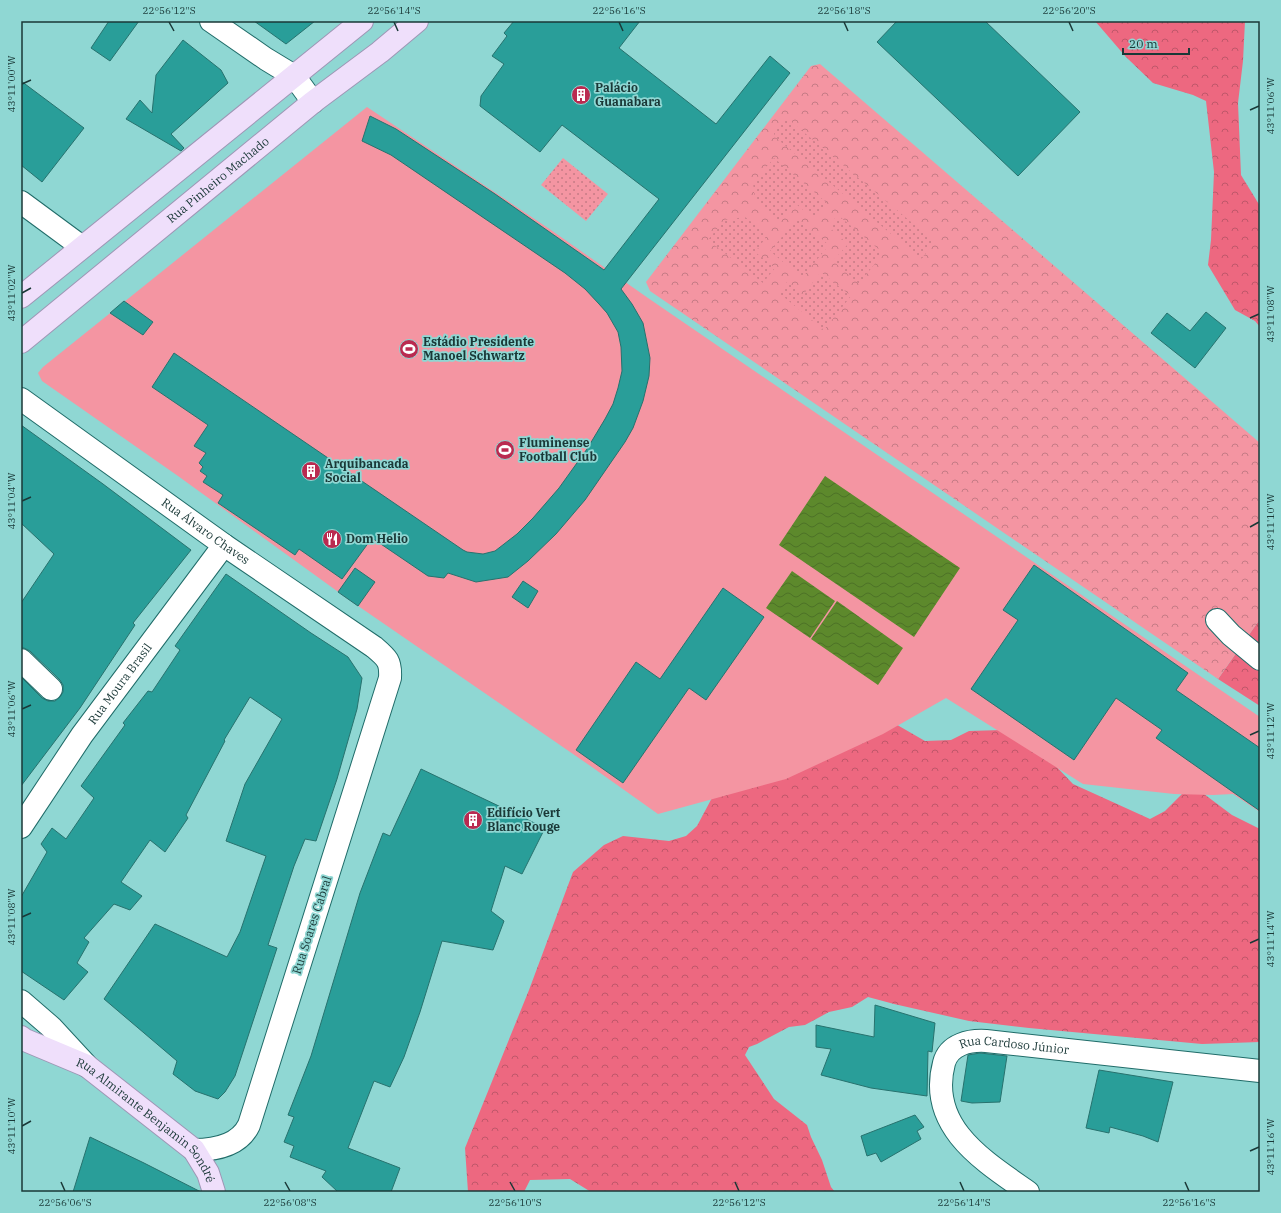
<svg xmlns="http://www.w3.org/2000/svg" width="1281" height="1213" viewBox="0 0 1281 1213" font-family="'IBM Plex Serif',serif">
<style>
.forest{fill:url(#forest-crowns)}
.park{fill:url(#park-crowns)}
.garden{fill:url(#garden-dots)}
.pitch{fill:#f495a2}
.water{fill:url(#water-waves)}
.building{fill:#299e99;stroke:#27726e}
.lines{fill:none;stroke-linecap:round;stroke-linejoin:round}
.minor-casing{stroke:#206c69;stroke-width:24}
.major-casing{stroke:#9e96b5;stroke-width:24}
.minor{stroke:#fff;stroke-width:22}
.major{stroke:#efdffb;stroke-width:22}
.ticks{fill:none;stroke:#1a3837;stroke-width:1.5}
.labels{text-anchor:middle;stroke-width:3.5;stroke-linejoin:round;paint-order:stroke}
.poi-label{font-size:12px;font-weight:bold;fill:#1a3837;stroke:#8fd7d3;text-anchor:start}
.street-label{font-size:12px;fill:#1a3837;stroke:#8fd7d3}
.neatline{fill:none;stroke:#1a3837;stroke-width:1.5}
.ticks-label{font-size:10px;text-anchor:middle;fill:#1a3837}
</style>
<defs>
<pattern id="forest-crowns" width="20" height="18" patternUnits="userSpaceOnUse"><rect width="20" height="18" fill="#ed6880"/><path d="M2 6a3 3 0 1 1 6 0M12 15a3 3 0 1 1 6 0" fill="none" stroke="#bf576a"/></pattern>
<pattern id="park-crowns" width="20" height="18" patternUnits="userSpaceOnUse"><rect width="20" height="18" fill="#f495a2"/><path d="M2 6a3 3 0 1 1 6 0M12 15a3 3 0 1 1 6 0" fill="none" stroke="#c57b85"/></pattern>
<pattern id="garden-dots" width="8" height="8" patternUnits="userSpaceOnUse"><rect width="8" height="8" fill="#f495a2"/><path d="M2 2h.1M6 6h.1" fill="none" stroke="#c57b85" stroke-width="1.8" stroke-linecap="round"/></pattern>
<pattern id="water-waves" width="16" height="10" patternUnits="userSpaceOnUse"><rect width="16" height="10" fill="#5d892c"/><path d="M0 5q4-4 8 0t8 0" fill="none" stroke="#4c7126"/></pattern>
</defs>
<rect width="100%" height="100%" fill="#8fd7d3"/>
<!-- forest -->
<path class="forest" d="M 1095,21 L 1245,21 L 1243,61 L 1238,103 L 1241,175 L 1260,206 L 1260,327 L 1255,321 L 1235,310 L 1208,265 L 1211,240 L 1214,172 L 1206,101 L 1193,95 L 1153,83 L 1126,57 Z
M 1260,619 L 1260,706 L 1218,679 Z
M 828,685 L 925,741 L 951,740 L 969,731 L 1002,730 L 1050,760 L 1073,784 L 1150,819 L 1165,811 L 1185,791 L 1200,791 L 1232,815 L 1260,829 L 1260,1042 L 1202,1044 L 1029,1028 L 969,1021 L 894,1004 L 868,997 L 852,1007 L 829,1012 L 805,1025 L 789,1027 L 757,1044 L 749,1047 L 745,1055 L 774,1099 L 807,1125 L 811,1137 L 822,1160 L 831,1187 L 835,1192 L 591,1192 L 570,1179 L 530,1180 L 524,1192 L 468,1192 L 465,1148 L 529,990 L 573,872 L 604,845 L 623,836 L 669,841 L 686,836 L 697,826 L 738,749 Z"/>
<!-- park -->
<path class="park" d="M 820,64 L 1260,443 L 1260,619 L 1218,679 L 650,291 L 646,282 L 811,66 Z"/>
<!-- garden -->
<path class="garden" d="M 784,118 L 788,119 L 935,242 L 921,259 L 775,137 L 774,133 Z
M 563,158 L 608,194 L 586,221 L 541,185 Z
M 774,158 L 827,203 L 814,219 L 796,204 L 780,222 L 755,201 L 753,183 Z
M 838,215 L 883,253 L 859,284 L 833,261 L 848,244 L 828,226 Z
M 745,217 L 768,235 L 755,252 L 775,268 L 763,283 L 708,240 L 724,220 Z
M 797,219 L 829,245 L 802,278 L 770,251 Z
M 821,272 L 851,296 L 824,330 L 779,293 L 787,282 L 803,295 Z"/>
<!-- pitch -->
<path class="pitch" d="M 367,107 L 551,230 L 648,298 L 1260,717 L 1260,812 L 1233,794 L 1213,795 L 1174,794 L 1083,784 L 946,698 L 883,734 L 786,779 L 658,814 L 589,765 L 348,599 L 178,476 L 42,381 L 38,373 L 43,367 Z"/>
<!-- water -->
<path class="water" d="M 825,476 L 960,568 L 914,637 L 779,545 Z
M 792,571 L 835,601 L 810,638 L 766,608 Z
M 837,601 L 903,648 L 878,685 L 811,639 Z"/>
<!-- building -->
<path class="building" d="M 109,21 L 139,21 L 110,61 L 91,48 Z
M 254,21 L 315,21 L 286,44 Z
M 514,21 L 640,21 L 619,48 L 716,124 L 770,56 L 790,73 L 621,289 L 632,304 L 643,323 L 650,358 L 649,376 L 643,401 L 633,428 L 625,442 L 585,500 L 556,534 L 528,561 L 508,577 L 476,582 L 448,573 L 444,578 L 428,576 L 372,538 L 342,579 L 299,549 L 295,555 L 218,503 L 223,495 L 203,482 L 207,476 L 200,471 L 203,467 L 199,463 L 206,453 L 194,446 L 208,425 L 152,387 L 174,353 L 463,550 L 467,552 L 483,554 L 495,551 L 517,534 L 533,518 L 559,488 L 587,449 L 605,419 L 613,404 L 618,388 L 622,371 L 621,347 L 618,332 L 607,313 L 599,304 L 585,289 L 565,273 L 391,155 L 362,141 L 370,116 L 396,129 L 495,194 L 604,270 L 659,199 L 562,125 L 540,152 L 480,106 L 481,96 L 504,64 L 492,56 L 507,36 L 504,33 Z
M 897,21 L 985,21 L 1080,112 L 1018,176 L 877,42 Z
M 183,40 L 221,70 L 228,83 L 171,134 L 184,148 L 181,151 L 126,119 L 140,100 L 152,113 L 156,75 Z
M 21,81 L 84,128 L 42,182 L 21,165 Z
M 124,301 L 153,322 L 143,335 L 110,313 Z
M 1206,312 L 1226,328 L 1195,368 L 1151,333 L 1167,313 L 1190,331 Z
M 21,425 L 103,484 L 191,550 L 133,623 L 135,625 L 80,708 L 21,786 L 21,677 L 42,698 L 48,701 L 55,701 L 60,697 L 63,692 L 63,685 L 60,680 L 30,651 L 24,648 L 21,648 L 21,603 L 54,554 L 21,523 Z
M 1034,565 L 1188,673 L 1176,690 L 1260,748 L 1260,811 L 1156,738 L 1162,730 L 1116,698 L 1074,760 L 971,689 L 1018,620 L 1003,610 Z
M 355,568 L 375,582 L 358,606 L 338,592 Z
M 226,574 L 311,633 L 348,657 L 362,678 L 357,709 L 337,779 L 316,841 L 305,839 L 294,866 L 268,945 L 277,948 L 235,1076 L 225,1092 L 218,1099 L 195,1091 L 173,1074 L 177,1061 L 104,999 L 155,924 L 227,957 L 240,932 L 266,856 L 226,841 L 245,784 L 282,719 L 250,697 L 224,740 L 225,741 L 186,815 L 188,818 L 165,852 L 150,840 L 121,882 L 142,896 L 130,910 L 114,904 L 84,938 L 89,942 L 77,963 L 88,972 L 64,1000 L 21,971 L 21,897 L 47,852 L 41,844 L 52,828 L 66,839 L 94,798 L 81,786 L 125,725 L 123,723 L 148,691 L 152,692 L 180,650 L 175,646 Z
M 523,581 L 538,591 L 528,608 L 512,597 Z
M 723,588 L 764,617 L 706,700 L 689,688 L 623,783 L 576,750 L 636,662 L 660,679 Z
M 421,769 L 545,828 L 522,874 L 505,866 L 491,911 L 504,921 L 493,950 L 442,941 L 420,1012 L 404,1057 L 390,1087 L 374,1081 L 348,1148 L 400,1168 L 391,1192 L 338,1192 L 322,1177 L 326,1171 L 290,1157 L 294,1146 L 284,1142 L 294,1117 L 288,1115 L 311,1056 L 360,893 L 383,833 L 390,836 Z
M 875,1005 L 935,1023 L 932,1052 L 928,1051 L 927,1096 L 871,1088 L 821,1075 L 831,1049 L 816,1047 L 816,1025 L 874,1037 Z
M 980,1053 L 1007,1056 L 1000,1102 L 972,1103 L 961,1101 L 968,1055 Z
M 1099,1070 L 1173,1082 L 1158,1142 L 1143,1136 L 1110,1127 L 1109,1133 L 1086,1128 Z
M 915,1115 L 924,1127 L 917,1131 L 921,1139 L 881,1162 L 876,1153 L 867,1156 L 861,1136 Z
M 90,1137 L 144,1163 L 201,1192 L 73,1192 Z"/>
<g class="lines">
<defs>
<g id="minor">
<path d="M 211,21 L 266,59 L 294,76 L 313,102"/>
<path d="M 21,202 L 82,247"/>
<path id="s1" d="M 21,399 L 224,545 L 374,647 C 387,658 391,661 390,678 L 249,1125 C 239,1146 214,1150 194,1150"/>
<path d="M 1217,620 L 1231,635 L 1260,659"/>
<path d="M 21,660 L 51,689"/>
<path id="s2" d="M 21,827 L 82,735 L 224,545"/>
<path d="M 21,1001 L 51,1027 L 87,1066"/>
<path id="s3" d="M 1028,1192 C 984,1161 927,1127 944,1063 C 949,1044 970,1040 986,1041 L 1260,1071"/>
</g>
<g id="major">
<path d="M 21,297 L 362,21"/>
<path id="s4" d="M 21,342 L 313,102 L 380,52 L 417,21"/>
<path id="s5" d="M 21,1037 L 25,1040 L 87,1066 L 194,1150 L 208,1173 L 214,1192"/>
</g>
</defs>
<!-- minor casing -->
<use href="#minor" class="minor-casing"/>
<!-- major casing -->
<use href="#major" class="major-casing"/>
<!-- minor -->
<use href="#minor" class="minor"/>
<!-- major -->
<use href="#major" class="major"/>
</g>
<!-- ticks -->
<path class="ticks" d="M 169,22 L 174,31M 394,22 L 398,31M 619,22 L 623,31M 844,22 L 848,31M 1069,22 L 1073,31M 22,84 L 31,80M 1250,110 L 1259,106M 22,293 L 31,288M 1250,318 L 1259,314M 22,501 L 31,497M 1250,527 L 1259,522M 22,709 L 31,705M 1250,735 L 1259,731M 22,917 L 31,913M 1250,943 L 1259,939M 22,1126 L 31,1121M 1250,1151 L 1259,1147M 61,1182 L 65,1191M 285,1182 L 290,1191M 510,1182 L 515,1191M 735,1182 L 739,1191M 960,1182 L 964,1191M 1185,1182 L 1189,1191"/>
<!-- icons -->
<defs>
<symbol id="building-disc" viewBox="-11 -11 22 22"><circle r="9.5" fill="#ba2a50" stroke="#8fd7d3"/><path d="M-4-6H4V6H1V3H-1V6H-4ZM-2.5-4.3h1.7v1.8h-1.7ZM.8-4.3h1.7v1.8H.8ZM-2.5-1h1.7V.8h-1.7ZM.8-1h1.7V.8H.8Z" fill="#fff"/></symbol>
<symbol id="stadium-disc" viewBox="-11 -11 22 22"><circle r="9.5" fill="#ba2a50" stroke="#8fd7d3"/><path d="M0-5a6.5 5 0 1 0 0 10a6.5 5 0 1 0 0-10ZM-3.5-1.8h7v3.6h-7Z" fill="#fff"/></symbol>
<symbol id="restaurant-disc" viewBox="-11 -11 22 22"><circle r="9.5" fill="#ba2a50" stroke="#8fd7d3"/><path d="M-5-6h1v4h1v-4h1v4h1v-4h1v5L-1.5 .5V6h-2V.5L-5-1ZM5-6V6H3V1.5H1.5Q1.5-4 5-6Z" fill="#fff"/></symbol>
</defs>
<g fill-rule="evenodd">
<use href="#building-disc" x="570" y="84" width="22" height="22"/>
<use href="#stadium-disc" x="398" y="338" width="22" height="22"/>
<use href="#stadium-disc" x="494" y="439" width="22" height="22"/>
<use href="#building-disc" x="300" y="460" width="22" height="22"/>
<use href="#restaurant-disc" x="321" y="528" width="22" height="22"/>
<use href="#building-disc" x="462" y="809" width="22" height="22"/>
</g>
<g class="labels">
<!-- poi labels -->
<g class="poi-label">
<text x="595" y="92">Palácio<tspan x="595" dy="14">Guanabara</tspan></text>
<text x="423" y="346">Estádio Presidente<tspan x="423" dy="14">Manoel Schwartz</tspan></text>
<text x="519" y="447">Fluminense<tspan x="519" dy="14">Football Club</tspan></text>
<text x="325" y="468">Arquibancada<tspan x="325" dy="14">Social</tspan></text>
<text x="346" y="543">Dom Helio</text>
<text x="487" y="817">Edifício Vert<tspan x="487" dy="14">Blanc Rouge</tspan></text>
</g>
<!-- street labels -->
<g class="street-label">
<text dy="4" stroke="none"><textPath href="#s4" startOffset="255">Rua Pinheiro Machado</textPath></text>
<text dy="4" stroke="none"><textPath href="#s1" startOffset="227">Rua Álvaro Chaves</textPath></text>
<text dy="4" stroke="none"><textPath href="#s2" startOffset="174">Rua Moura Brasil</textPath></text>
<text transform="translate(312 925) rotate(-72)" y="4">Rua Soares Cabral</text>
<text dy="4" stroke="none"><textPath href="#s3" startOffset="246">Rua Cardoso Júnior</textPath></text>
<text dy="4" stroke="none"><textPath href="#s5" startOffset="153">Rua Almirante Benjamin Sondré</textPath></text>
</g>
</g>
<!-- border -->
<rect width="1281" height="1213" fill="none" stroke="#8fd7d3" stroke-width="44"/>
<!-- scale -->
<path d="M1123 48v6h66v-6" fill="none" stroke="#1a3837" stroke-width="2"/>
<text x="1129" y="48" font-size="12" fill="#1a3837" stroke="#8fd7d3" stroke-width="3" paint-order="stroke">20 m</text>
<rect x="22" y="22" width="1237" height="1169" class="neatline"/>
<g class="ticks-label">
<text x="169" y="14">22°56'12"S</text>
<text x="394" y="14">22°56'14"S</text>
<text x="619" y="14">22°56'16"S</text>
<text x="844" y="14">22°56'18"S</text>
<text x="1069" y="14">22°56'20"S</text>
<text transform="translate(11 84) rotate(-90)" y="4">43°11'00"W</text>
<text transform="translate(1270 106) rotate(-90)" y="4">43°11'06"W</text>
<text transform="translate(11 293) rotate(-90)" y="4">43°11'02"W</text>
<text transform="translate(1270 314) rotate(-90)" y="4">43°11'08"W</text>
<text transform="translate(11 501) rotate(-90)" y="4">43°11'04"W</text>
<text transform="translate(1270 522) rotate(-90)" y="4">43°11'10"W</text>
<text transform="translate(11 709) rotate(-90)" y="4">43°11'06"W</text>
<text transform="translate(1270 731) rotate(-90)" y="4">43°11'12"W</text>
<text transform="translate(11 917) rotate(-90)" y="4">43°11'08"W</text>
<text transform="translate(1270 939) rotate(-90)" y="4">43°11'14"W</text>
<text transform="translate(11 1126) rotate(-90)" y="4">43°11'10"W</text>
<text transform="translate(1270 1147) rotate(-90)" y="4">43°11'16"W</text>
<text x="65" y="1206">22°56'06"S</text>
<text x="290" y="1206">22°56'08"S</text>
<text x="515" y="1206">22°56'10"S</text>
<text x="739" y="1206">22°56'12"S</text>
<text x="964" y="1206">22°56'14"S</text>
<text x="1189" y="1206">22°56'16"S</text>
</g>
</svg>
